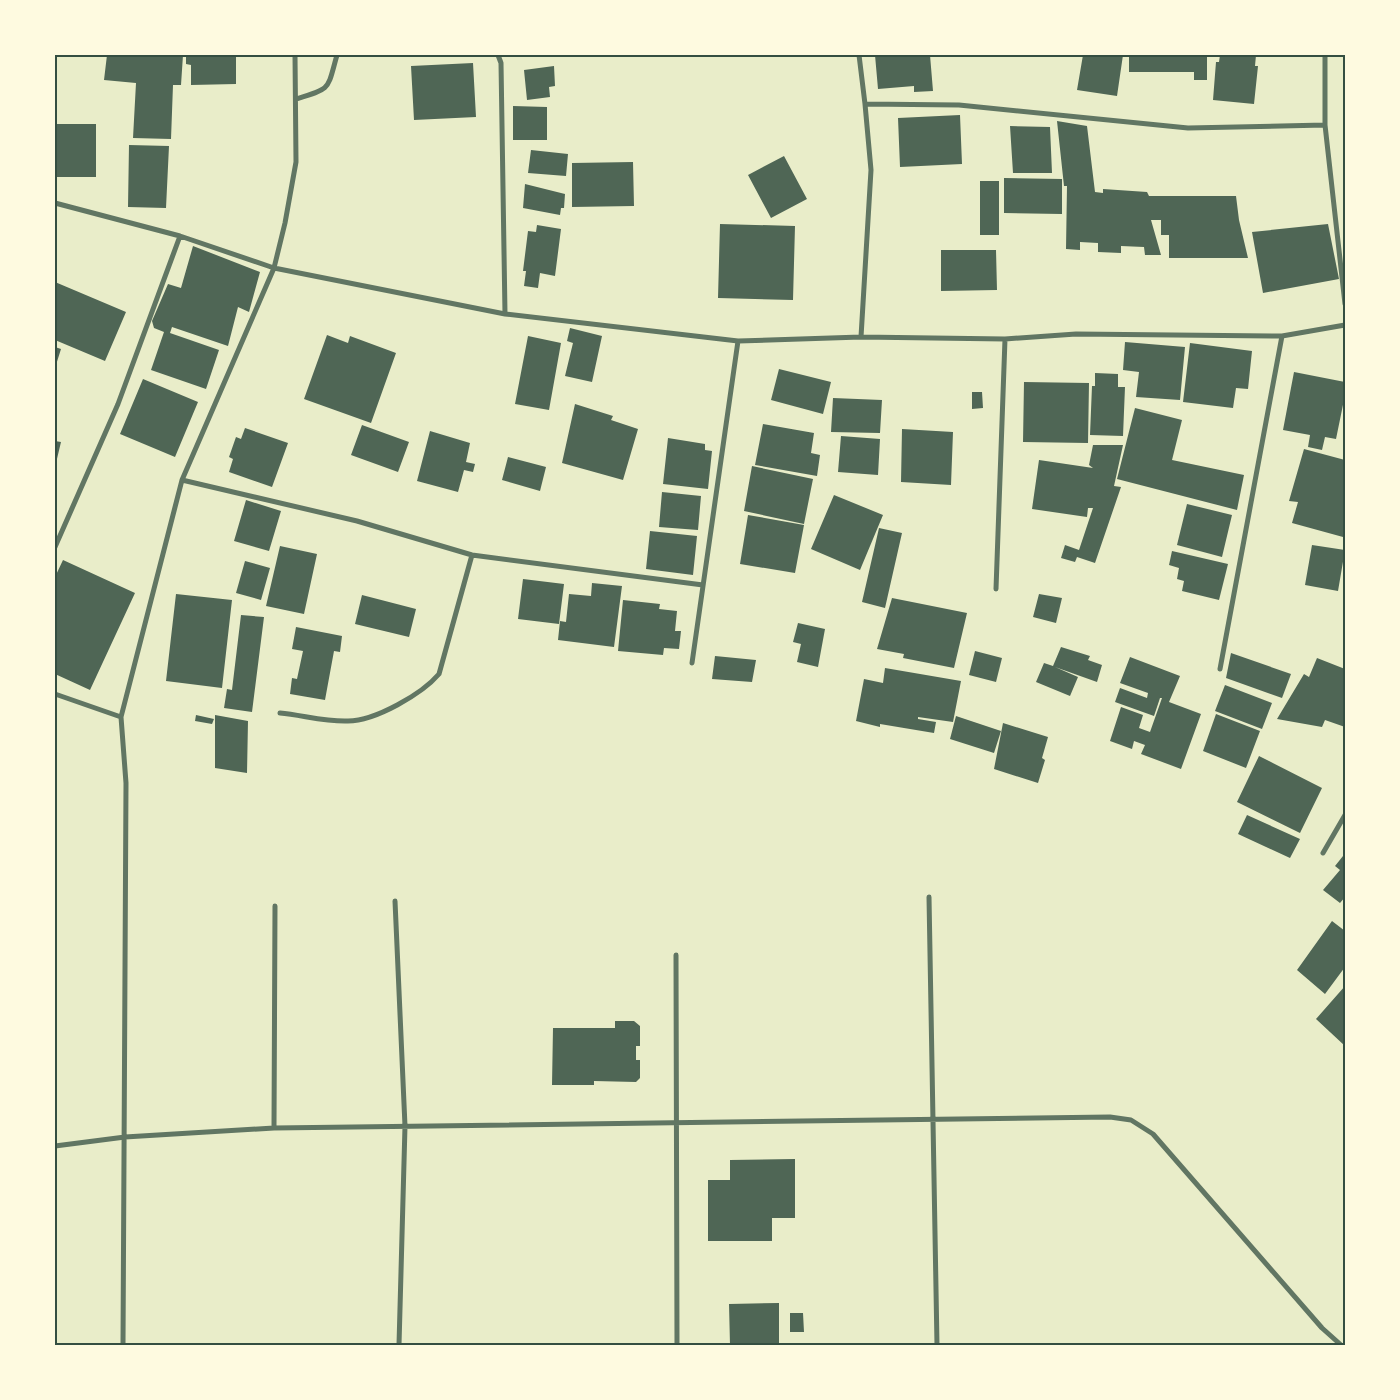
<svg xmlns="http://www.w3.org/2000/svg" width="1400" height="1400" viewBox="0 0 1400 1400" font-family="Mulish,sans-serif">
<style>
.building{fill:#4f6655}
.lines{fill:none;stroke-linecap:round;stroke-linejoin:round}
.minor{stroke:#617663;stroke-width:5}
.neatline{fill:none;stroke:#344e41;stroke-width:2}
</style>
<rect width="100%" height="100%" fill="#e9edc9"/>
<!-- building -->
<path class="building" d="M 107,55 L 183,55 L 181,85 L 173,85 L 171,139 L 133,138 L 136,83 L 104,80 Z
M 186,55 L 236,55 L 236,84 L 191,85 L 191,65 L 186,64 Z
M 875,55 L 930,55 L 933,91 L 914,92 L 914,86 L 878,89 Z
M 1083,55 L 1123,55 L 1117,96 L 1077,90 Z
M 1129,55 L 1207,55 L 1207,80 L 1194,80 L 1194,72 L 1129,72 Z
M 1220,55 L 1256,55 L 1255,66 L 1258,66 L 1254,104 L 1213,100 L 1216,62 L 1219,62 Z
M 473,63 L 476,117 L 414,120 L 411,66 Z
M 554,66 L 555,86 L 549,87 L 550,97 L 527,100 L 524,70 Z
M 513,106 L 547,107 L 547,140 L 513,140 Z
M 960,115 L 962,164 L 900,167 L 898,118 Z
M 1057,121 L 1087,126 L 1095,192 L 1103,193 L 1103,189 L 1147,192 L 1149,196 L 1236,196 L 1239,220 L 1248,258 L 1169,258 L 1169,235 L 1161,235 L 1161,220 L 1151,220 L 1161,255 L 1145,255 L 1144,247 L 1121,246 L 1121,253 L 1098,252 L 1098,243 L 1080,242 L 1080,250 L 1066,249 L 1067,186 L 1064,186 Z
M 55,124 L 96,124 L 96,177 L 55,177 Z
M 1010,126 L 1050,127 L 1052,173 L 1013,173 Z
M 129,145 L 169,146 L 166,208 L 128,207 Z
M 531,150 L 568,154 L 566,176 L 528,173 Z
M 784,156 L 807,199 L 771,218 L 748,175 Z
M 633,162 L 634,206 L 572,207 L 572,163 Z
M 1004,178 L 1062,179 L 1062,214 L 1004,213 Z
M 980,181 L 999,181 L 999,235 L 980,235 Z
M 525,184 L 565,194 L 564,208 L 561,208 L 560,215 L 523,208 Z
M 720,224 L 795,226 L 793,300 L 718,298 Z
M 1328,224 L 1339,279 L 1263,293 L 1252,232 Z
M 537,225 L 561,229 L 555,276 L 540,273 L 538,288 L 524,286 L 526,271 L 523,271 L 528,231 L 536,232 Z
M 193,246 L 260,272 L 249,312 L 238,307 L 228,346 L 172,327 L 170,333 L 219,350 L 206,389 L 151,370 L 164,332 L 154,328 L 152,321 L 168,284 L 181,288 Z
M 941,250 L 996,250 L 997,290 L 941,291 Z
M 55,282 L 126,312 L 105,361 L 55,340 Z
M 570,328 L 602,336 L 592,382 L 565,376 L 573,343 L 567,341 Z
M 327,335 L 348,343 L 350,336 L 396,353 L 371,423 L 304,399 Z
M 528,336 L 561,343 L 549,410 L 515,404 Z
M 1125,342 L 1185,347 L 1180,400 L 1136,397 L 1139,372 L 1123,370 Z
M 1190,343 L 1252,351 L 1248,389 L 1236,388 L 1233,408 L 1183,402 Z
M 55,347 L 61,349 L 55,368 Z
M 779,369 L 831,382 L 823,414 L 771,400 Z
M 1294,372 L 1345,382 L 1345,395 L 1336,439 L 1325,437 L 1322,450 L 1308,447 L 1310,435 L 1283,430 Z
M 1095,373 L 1118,374 L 1118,387 L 1125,387 L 1123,436 L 1090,435 L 1092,386 L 1095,386 Z
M 143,379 L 198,402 L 175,457 L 120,434 Z
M 1024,382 L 1089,383 L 1088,443 L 1023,442 Z
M 972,392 L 982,392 L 983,408 L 972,409 Z
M 833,398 L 882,400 L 880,433 L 831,432 Z
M 575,404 L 613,416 L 611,420 L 638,429 L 623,480 L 562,463 Z
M 1135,408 L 1182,420 L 1172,460 L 1244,475 L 1237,510 L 1117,479 Z
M 763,424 L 814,433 L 811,453 L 820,455 L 817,476 L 755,465 Z
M 362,425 L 409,442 L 398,472 L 351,455 Z
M 245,428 L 288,443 L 272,487 L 229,472 L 233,459 L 229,457 L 236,437 L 241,439 Z
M 902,429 L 953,432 L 951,485 L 901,482 Z
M 430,431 L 470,443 L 466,462 L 475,464 L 473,472 L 464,470 L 458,492 L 417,481 Z
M 841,436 L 880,439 L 878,475 L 838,472 Z
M 668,438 L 705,444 L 705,450 L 712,451 L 708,489 L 663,484 Z
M 55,441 L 61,442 L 56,463 L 55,463 Z
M 1093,445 L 1123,445 L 1114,486 L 1121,487 L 1095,563 L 1077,557 L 1075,562 L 1061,558 L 1065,545 L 1079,550 L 1093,508 L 1088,508 L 1087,517 L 1032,509 L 1039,460 L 1093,468 L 1089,465 Z
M 1304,449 L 1345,460 L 1345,528 L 1343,537 L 1292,523 L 1298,502 L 1289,501 Z
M 508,457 L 546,467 L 540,491 L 502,480 Z
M 752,466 L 813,479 L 804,524 L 744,511 Z
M 662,492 L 701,496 L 698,530 L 659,527 Z
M 834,495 L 883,515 L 860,570 L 811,549 Z
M 246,500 L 281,511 L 269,551 L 234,541 Z
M 1187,504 L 1232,515 L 1222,557 L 1177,545 Z
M 748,515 L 804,525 L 795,573 L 740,564 Z
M 879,528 L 902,533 L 885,608 L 862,602 Z
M 650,531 L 697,536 L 693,575 L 646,569 Z
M 1312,545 L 1345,550 L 1338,591 L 1305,585 Z
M 280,546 L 317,554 L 304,614 L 266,606 Z
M 1172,551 L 1228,564 L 1219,600 L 1182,591 L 1184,581 L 1177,579 L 1179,568 L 1169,565 Z
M 63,560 L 135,593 L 90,690 L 55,674 L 55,577 Z
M 245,561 L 270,568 L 261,600 L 236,593 Z
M 523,579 L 564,584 L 559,624 L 518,619 Z
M 592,583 L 622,586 L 614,647 L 558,640 L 560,621 L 566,622 L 569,594 L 591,596 Z
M 176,594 L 232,600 L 222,688 L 166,681 Z
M 1039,594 L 1062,598 L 1056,623 L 1033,617 Z
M 362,595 L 416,609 L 409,637 L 355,624 Z
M 892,598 L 967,613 L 954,668 L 903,658 L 904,654 L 877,649 Z
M 623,600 L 660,604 L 659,609 L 677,611 L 675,631 L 681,631 L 679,649 L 664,648 L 663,655 L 618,651 Z
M 241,615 L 264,617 L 252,712 L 224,708 L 227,689 L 232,690 Z
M 798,623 L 825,629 L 818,667 L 797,662 L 801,644 L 793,642 Z
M 296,627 L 342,636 L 340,652 L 334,651 L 325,700 L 290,694 L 292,678 L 297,679 L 303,651 L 292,649 Z
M 1061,647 L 1090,656 L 1088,660 L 1102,665 L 1097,682 L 1055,667 L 1078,677 L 1070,696 L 1036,682 L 1044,663 L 1053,666 Z
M 975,651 L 1002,658 L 996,682 L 969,675 Z
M 1231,653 L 1291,674 L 1282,698 L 1226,678 Z
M 715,656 L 756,660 L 752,682 L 712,679 Z
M 1130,657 L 1180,676 L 1169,702 L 1201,714 L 1181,769 L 1141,754 L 1145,745 L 1134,741 L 1132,749 L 1110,741 L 1121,707 L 1143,715 L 1139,728 L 1150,732 L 1162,698 L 1160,698 L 1154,716 L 1115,702 L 1120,688 L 1147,698 L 1148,693 L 1120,683 Z
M 1317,658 L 1345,669 L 1345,727 L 1325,720 L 1322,727 L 1277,719 L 1304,674 L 1309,677 Z
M 885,668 L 961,681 L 953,722 L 918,717 L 918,719 L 936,722 L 934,733 L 880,724 L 880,727 L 856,721 L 864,679 L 883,683 Z
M 1225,685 L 1272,703 L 1262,729 L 1215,711 Z
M 1216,714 L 1260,731 L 1246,768 L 1203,751 Z
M 196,715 L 214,719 L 212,724 L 195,721 Z
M 215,715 L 248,721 L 247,773 L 215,768 Z
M 956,716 L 1001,731 L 994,753 L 950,739 Z
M 1003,723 L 1048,737 L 1042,758 L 1045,760 L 1038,783 L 994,769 Z
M 1259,756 L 1322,788 L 1300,833 L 1237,802 Z
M 1247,815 L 1300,839 L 1290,858 L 1238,834 Z
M 1343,856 L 1345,897 L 1340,903 L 1323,890 L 1340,870 L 1335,866 Z
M 1332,921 L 1345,931 L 1345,967 L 1325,994 L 1297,970 Z
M 1345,986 L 1345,1046 L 1316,1019 Z
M 615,1021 L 634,1021 L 640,1026 L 640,1046 L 636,1046 L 636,1060 L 640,1060 L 640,1078 L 636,1082 L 594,1081 L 594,1085 L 552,1085 L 553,1028 L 615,1028 Z
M 795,1159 L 795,1218 L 772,1218 L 772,1241 L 708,1241 L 708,1180 L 730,1180 L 730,1160 Z
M 779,1303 L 779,1345 L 730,1345 L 729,1304 Z
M 790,1313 L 803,1313 L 804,1332 L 790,1332 Z"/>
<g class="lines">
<!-- minor -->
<path class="minor" d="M 498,55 L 501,63 L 505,314
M 859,55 L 865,104
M 1325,55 L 1325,125
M 296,99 C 332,88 327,90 337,55
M 55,203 L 180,236 L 274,268 L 505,314 L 738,341 L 861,337 L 1005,339 L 1076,334 L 1282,336 L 1345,325
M 861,337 L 871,170 L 865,104 L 959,105 L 1188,128 L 1325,125 L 1345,304
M 182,480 L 357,521 L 472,555 L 703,585
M 55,547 L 118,404 L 180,236
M 996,589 L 1005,339
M 692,663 L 738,341
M 1220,669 L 1282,336
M 55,694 L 121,717
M 280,713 C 302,715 326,722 348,721 C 375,721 422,694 439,674 L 472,555
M 1323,853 L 1345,815
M 929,897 L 937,1345
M 395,901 L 405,1126 L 399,1345
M 676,955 L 677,1345
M 274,1128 L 275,906
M 55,1146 L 125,1137 L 274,1128 L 1110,1117 L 1131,1120 L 1153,1134 L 1322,1328 L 1341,1345
M 123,1345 L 126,783 L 121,717 L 182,480 L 274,268 L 285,223 L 296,162 L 295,55"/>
</g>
<!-- border -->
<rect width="1400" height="1400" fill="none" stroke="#fefae0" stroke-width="112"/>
<rect x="56" y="56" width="1288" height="1288" class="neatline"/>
</svg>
